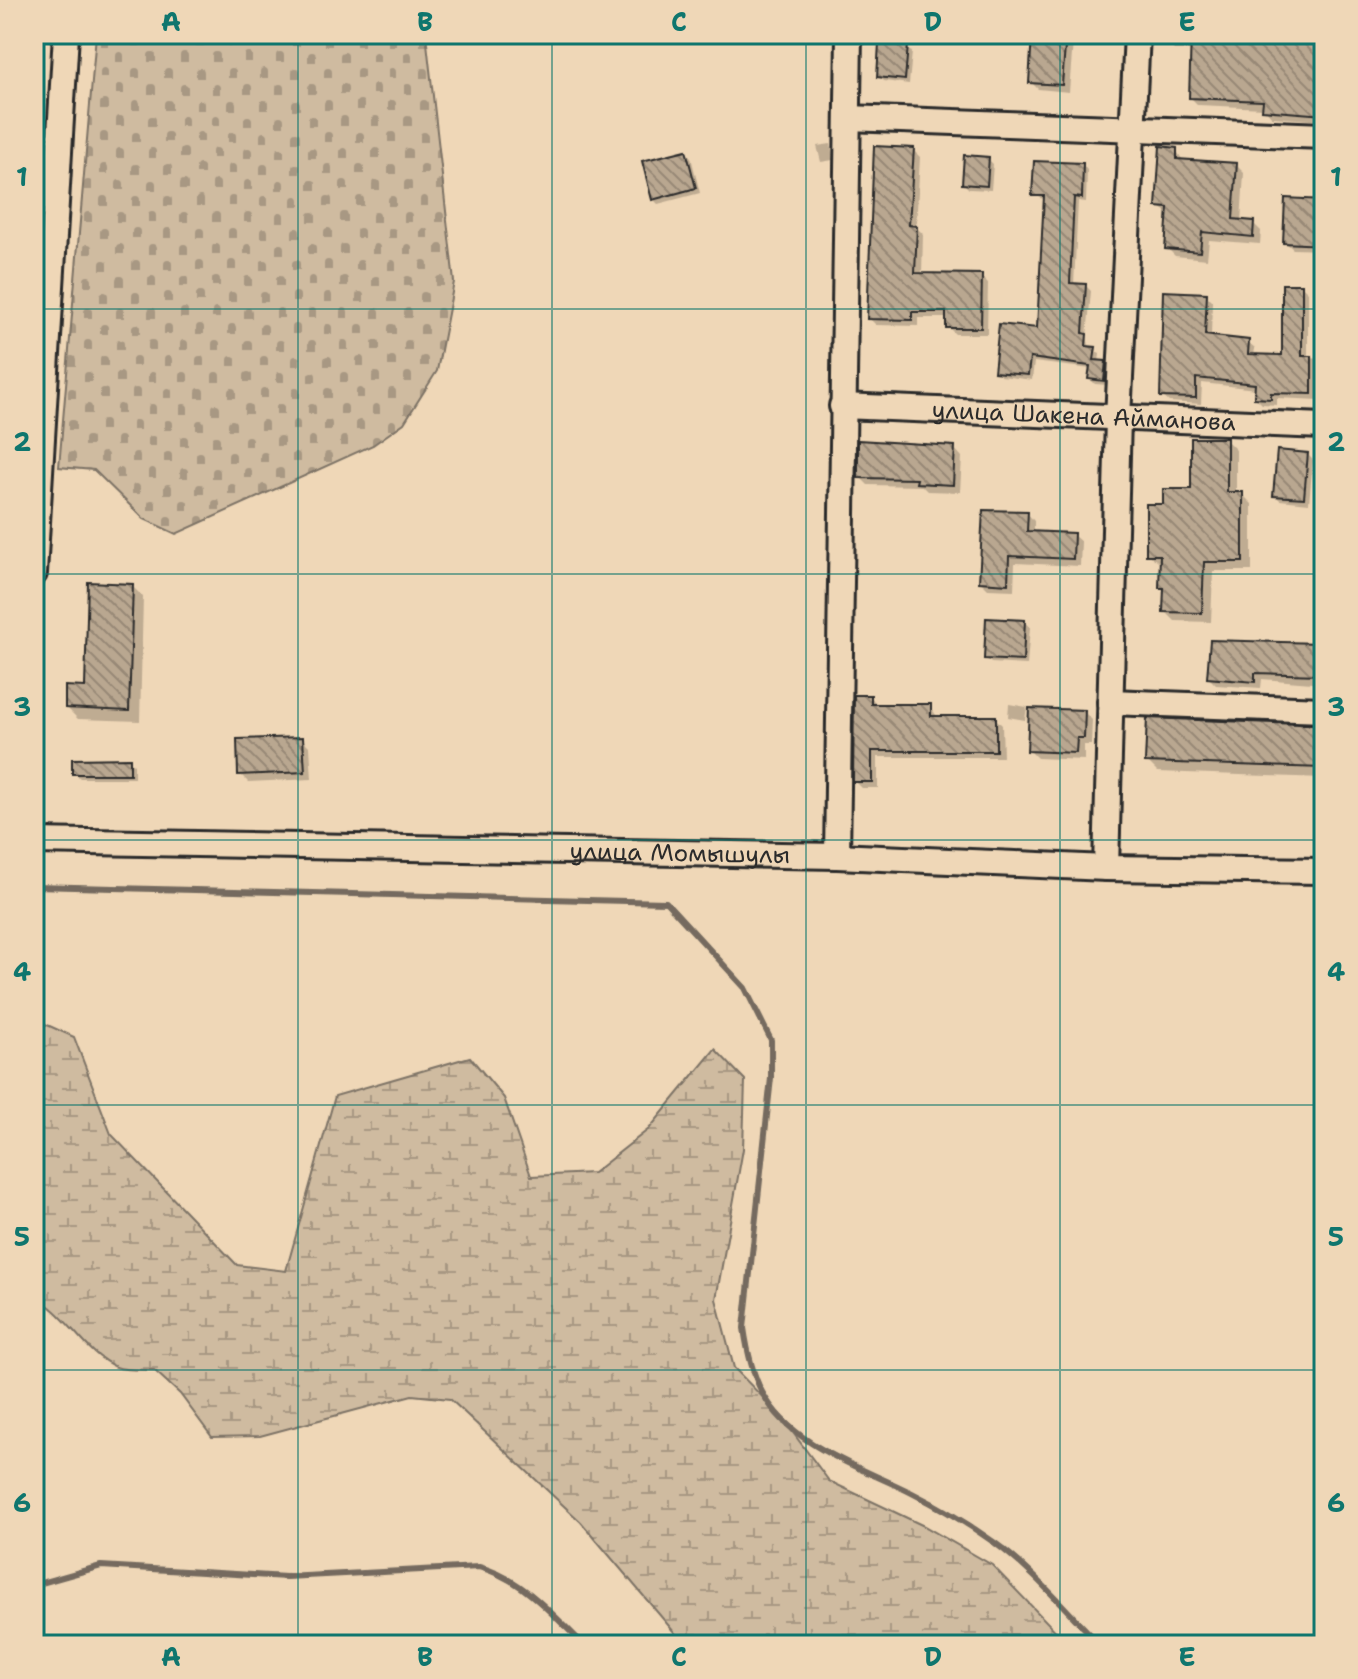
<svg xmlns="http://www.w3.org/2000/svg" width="1358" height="1679" viewBox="0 0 1358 1679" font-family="'Shantell Sans',sans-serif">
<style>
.wetland{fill:url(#wetland-marsh);stroke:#7d7366;stroke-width:2}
.cemetery{fill:url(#cemetery-stones);stroke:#7d7366;stroke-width:2}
.shadow{fill:#0003}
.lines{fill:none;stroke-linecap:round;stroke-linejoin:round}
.stream{stroke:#746b5f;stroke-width:6}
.building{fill:url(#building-back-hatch);stroke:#2b2b2b;stroke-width:2}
.minor-casing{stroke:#2b2b2b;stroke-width:30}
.minor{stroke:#efd7b7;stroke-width:24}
.grid{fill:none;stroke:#0f766e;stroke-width:2;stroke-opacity:0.55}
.labels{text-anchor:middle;stroke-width:8;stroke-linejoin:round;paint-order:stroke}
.street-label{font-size:24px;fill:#2b2b2b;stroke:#efd7b7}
.neatline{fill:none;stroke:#0f766e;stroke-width:3}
.grid-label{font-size:26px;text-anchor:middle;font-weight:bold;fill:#0f766e}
</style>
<defs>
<pattern id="wetland-marsh" width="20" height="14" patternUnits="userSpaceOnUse" patternTransform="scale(2)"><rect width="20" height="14" fill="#cfbba0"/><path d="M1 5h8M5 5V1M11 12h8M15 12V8" fill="none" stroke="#a89883"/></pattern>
<pattern id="cemetery-stones" width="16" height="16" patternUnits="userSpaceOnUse" patternTransform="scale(2)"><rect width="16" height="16" fill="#cfbba0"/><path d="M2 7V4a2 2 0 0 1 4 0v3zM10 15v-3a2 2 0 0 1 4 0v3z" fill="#a89883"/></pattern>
<pattern id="building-back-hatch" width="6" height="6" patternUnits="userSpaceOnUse" patternTransform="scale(2)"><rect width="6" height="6" fill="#b9a790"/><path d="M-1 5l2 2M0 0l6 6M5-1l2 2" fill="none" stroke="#978876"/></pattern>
</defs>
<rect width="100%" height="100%" fill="#efd7b7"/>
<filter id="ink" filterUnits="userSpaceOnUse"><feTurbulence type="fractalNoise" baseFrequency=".0125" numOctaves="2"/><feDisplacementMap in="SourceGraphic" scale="16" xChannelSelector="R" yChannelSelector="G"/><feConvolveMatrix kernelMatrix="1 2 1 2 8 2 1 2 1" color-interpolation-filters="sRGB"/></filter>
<g filter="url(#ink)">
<!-- wetland -->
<path class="wetland" d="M 34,1019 L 74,1037 L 111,1134 L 237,1265 L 286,1271 L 335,1096 L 470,1057 L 504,1098 L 531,1176 L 593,1173 L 649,1129 L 715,1049 L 745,1080 L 743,1149 L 716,1299 L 734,1368 L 779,1414 L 829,1481 L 924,1526 L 992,1565 L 1069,1645 L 685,1645 L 581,1522 L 450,1399 L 412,1395 L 260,1436 L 212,1437 L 180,1394 L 154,1370 C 143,1369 126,1371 116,1367 C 83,1353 64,1308 34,1298 Z"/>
<!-- cemetery -->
<path class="cemetery" d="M 96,34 L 426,34 L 454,282 L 437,371 L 404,423 L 373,445 L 176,534 L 144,519 L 94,470 L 59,467 Z"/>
<!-- shadow -->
<path class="shadow" d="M 880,34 L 903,34 L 902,47 L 912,52 L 909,84 L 884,81 L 879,76 Z
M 1009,34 L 1111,34 L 1110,45 L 1073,41 L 1069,92 L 1038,89 L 1031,82 L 1034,38 Z
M 1167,34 L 1324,34 L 1324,121 L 1272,117 L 1264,108 L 1198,105 L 1191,98 L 1192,50 L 1174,50 L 1167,42 Z
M 831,144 L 833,160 L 821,162 L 817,146 Z
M 913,150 L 920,157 L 916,227 L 923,234 L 922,275 L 981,276 L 988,283 L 987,334 L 955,334 L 948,327 L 948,318 L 918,318 L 918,326 L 876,325 L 869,318 Z
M 1176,150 L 1184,162 L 1236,165 L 1244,173 L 1241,222 L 1253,223 L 1261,231 L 1260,244 L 1209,240 L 1207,259 L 1175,256 L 1167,248 L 1170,214 L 1158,206 Z
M 686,152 L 691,157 L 700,193 L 658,204 L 653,199 Z
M 988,159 L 993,164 L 991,190 L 969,189 L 964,184 Z
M 1082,164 L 1087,170 L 1086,202 L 1078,201 L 1074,285 L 1086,286 L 1091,291 L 1087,337 L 1090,349 L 1100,354 L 1099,362 L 1110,368 L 1108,385 L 1095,384 L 1090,379 L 1091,369 L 1034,362 L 1032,380 L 1001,376 L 996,371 L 1039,331 L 1045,200 L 1035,195 Z
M 1324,202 L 1324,250 L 1293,249 L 1285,242 Z
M 1302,286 L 1308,292 L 1308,358 L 1324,359 L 1320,400 L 1277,398 L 1277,405 L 1262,404 L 1256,398 L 1256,389 L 1202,383 L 1201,404 L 1169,402 L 1162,396 L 1206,295 L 1212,301 L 1211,337 L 1248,342 L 1255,348 L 1254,356 L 1284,357 Z
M 1226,440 L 1236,450 L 1236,494 L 1242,494 L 1252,504 L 1252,571 L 1213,571 L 1211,622 L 1175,621 L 1165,611 L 1162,565 L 1148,554 L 1165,506 L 1193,491 Z
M 954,448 L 962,457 L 960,492 L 927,491 L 922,486 L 868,485 L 860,477 Z
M 1308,455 L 1313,460 L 1309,503 L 1280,500 L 1275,495 Z
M 1027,513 L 1034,521 L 1034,533 L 1073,535 L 1081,542 L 1080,566 L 1015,563 L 1014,590 L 988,589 L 981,582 Z
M 132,586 L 143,597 L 140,721 L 78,719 L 67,708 L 87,689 Z
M 1024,622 L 1030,627 L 1027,665 L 991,663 L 986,658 Z
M 1211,642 L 1324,645 L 1324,684 L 1262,679 L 1261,688 L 1216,685 L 1209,678 Z
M 871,697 L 878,706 L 930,706 L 938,718 L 995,718 L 1002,725 L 1003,757 L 878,757 L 878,788 L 862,788 L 855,781 Z
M 1009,704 L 1027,707 L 1025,720 L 1008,717 Z
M 1084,712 L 1092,720 L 1091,745 L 1084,745 L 1084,760 L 1037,758 L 1029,750 Z
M 1324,727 L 1324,778 L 1158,772 L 1147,761 Z
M 302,739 L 310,747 L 312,779 L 248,782 L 240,774 Z
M 129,760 L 134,765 L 134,778 L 80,778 L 74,773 Z"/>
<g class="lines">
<!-- stream -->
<path class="stream" d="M 34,886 L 666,902 L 745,988 L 771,1040 L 771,1078 L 744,1328 C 747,1349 752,1373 762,1392 C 791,1447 861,1467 912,1493 C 940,1507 970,1525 995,1543 C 1035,1572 1066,1611 1101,1645
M 34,1585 L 101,1566 L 286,1577 L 479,1567 C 522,1578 553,1615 584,1645"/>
</g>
<!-- building -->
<path class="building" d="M 1032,34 L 1066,34 L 1062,85 L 1029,83 Z
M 1191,34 L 1324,34 L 1324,115 L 1262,110 L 1263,101 L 1189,98 Z
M 879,43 L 908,45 L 905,80 L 877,77 Z
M 874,146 L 914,148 L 909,225 L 917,226 L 915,273 L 982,274 L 981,328 L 946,328 L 946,312 L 912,312 L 912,320 L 867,319 Z
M 1160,146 L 1177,148 L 1177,159 L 1237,163 L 1233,219 L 1254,221 L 1253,237 L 1202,232 L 1200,252 L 1165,249 L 1168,208 L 1156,207 Z
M 686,150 L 696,188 L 652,200 L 642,161 Z
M 964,155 L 989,157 L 987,186 L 962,184 Z
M 1034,161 L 1083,163 L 1082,198 L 1074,197 L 1070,283 L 1086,284 L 1083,333 L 1087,334 L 1086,346 L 1096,347 L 1094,360 L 1106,361 L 1104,381 L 1088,379 L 1090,366 L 1030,358 L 1028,375 L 994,372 L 999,324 L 1037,328 L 1044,196 L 1032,196 Z
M 1285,198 L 1324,200 L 1324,245 L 1283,243 Z
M 1282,284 L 1302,284 L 1302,356 L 1312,356 L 1312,394 L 1271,393 L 1271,399 L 1254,398 L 1255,384 L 1196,378 L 1196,398 L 1160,397 L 1163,291 L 1207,293 L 1205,335 L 1249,340 L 1248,354 L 1282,355 Z
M 1191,438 L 1227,438 L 1227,492 L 1243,492 L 1243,562 L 1204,562 L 1202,613 L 1163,612 L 1164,588 L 1159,588 L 1160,555 L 1146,555 L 1146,504 L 1163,504 L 1163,489 L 1191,489 Z
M 858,440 L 955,446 L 953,485 L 916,483 L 917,479 L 858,478 Z
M 1277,450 L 1308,453 L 1304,498 L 1273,496 Z
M 983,510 L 1028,511 L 1027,531 L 1074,533 L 1073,559 L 1009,556 L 1008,584 L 979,582 Z
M 88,582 L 133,584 L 129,711 L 65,708 L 65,686 L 85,687 Z
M 986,618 L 1025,620 L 1023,661 L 984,659 Z
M 1210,640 L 1321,643 L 1320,675 L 1255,673 L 1255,682 L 1207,678 Z
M 854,695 L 871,695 L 871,704 L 931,704 L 931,716 L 996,716 L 996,751 L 872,751 L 872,782 L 853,782 Z
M 1029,708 L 1085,710 L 1084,738 L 1077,738 L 1076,753 L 1027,751 Z
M 1147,718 L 1324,725 L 1324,768 L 1145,762 Z
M 303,737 L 305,772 L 238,775 L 237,739 Z
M 130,758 L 130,774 L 72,774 L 72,759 Z"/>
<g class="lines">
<defs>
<g id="minor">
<path d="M 848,118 L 1324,136"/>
<path id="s1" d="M 842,406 L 1324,426"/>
<path d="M 34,573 L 66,34"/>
<path d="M 1110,702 L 1324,710"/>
<path id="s2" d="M 34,841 L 837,856 L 1106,868 L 1324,871"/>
<path d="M 837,856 L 849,34"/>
<path d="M 1106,868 L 1118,418 L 1137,34"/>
</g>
</defs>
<!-- minor casing -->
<use href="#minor" class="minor-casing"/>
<!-- minor -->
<use href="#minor" class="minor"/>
</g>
</g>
<!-- grid -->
<path class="grid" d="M 298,34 L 298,1645M 552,34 L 552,1645M 806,34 L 806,1645M 1060,34 L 1060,1645M 34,309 L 1324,309M 34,574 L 1324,574M 34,840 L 1324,840M 34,1105 L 1324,1105M 34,1370 L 1324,1370"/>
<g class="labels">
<!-- street labels -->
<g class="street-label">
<text dy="8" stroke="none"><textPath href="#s1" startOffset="242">улица Шакена Айманова</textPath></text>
<text dy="8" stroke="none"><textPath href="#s2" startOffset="646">улица Момышулы</textPath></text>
</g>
</g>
<!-- margin -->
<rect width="1358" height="1679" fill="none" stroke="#efd7b7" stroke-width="88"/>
<rect x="44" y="44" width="1270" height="1591" class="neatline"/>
<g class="grid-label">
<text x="171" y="31">A</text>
<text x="425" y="31">B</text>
<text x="679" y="31">C</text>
<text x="933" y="31">D</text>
<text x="1187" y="31">E</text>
<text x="22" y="186">1</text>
<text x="1336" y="186">1</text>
<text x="22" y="451">2</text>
<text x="1336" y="451">2</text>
<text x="22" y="716">3</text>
<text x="1336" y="716">3</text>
<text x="22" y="981">4</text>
<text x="1336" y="981">4</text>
<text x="22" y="1246">5</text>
<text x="1336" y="1246">5</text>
<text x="22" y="1512">6</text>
<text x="1336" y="1512">6</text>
<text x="171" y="1666">A</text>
<text x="425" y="1666">B</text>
<text x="679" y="1666">C</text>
<text x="933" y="1666">D</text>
<text x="1187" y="1666">E</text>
</g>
</svg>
